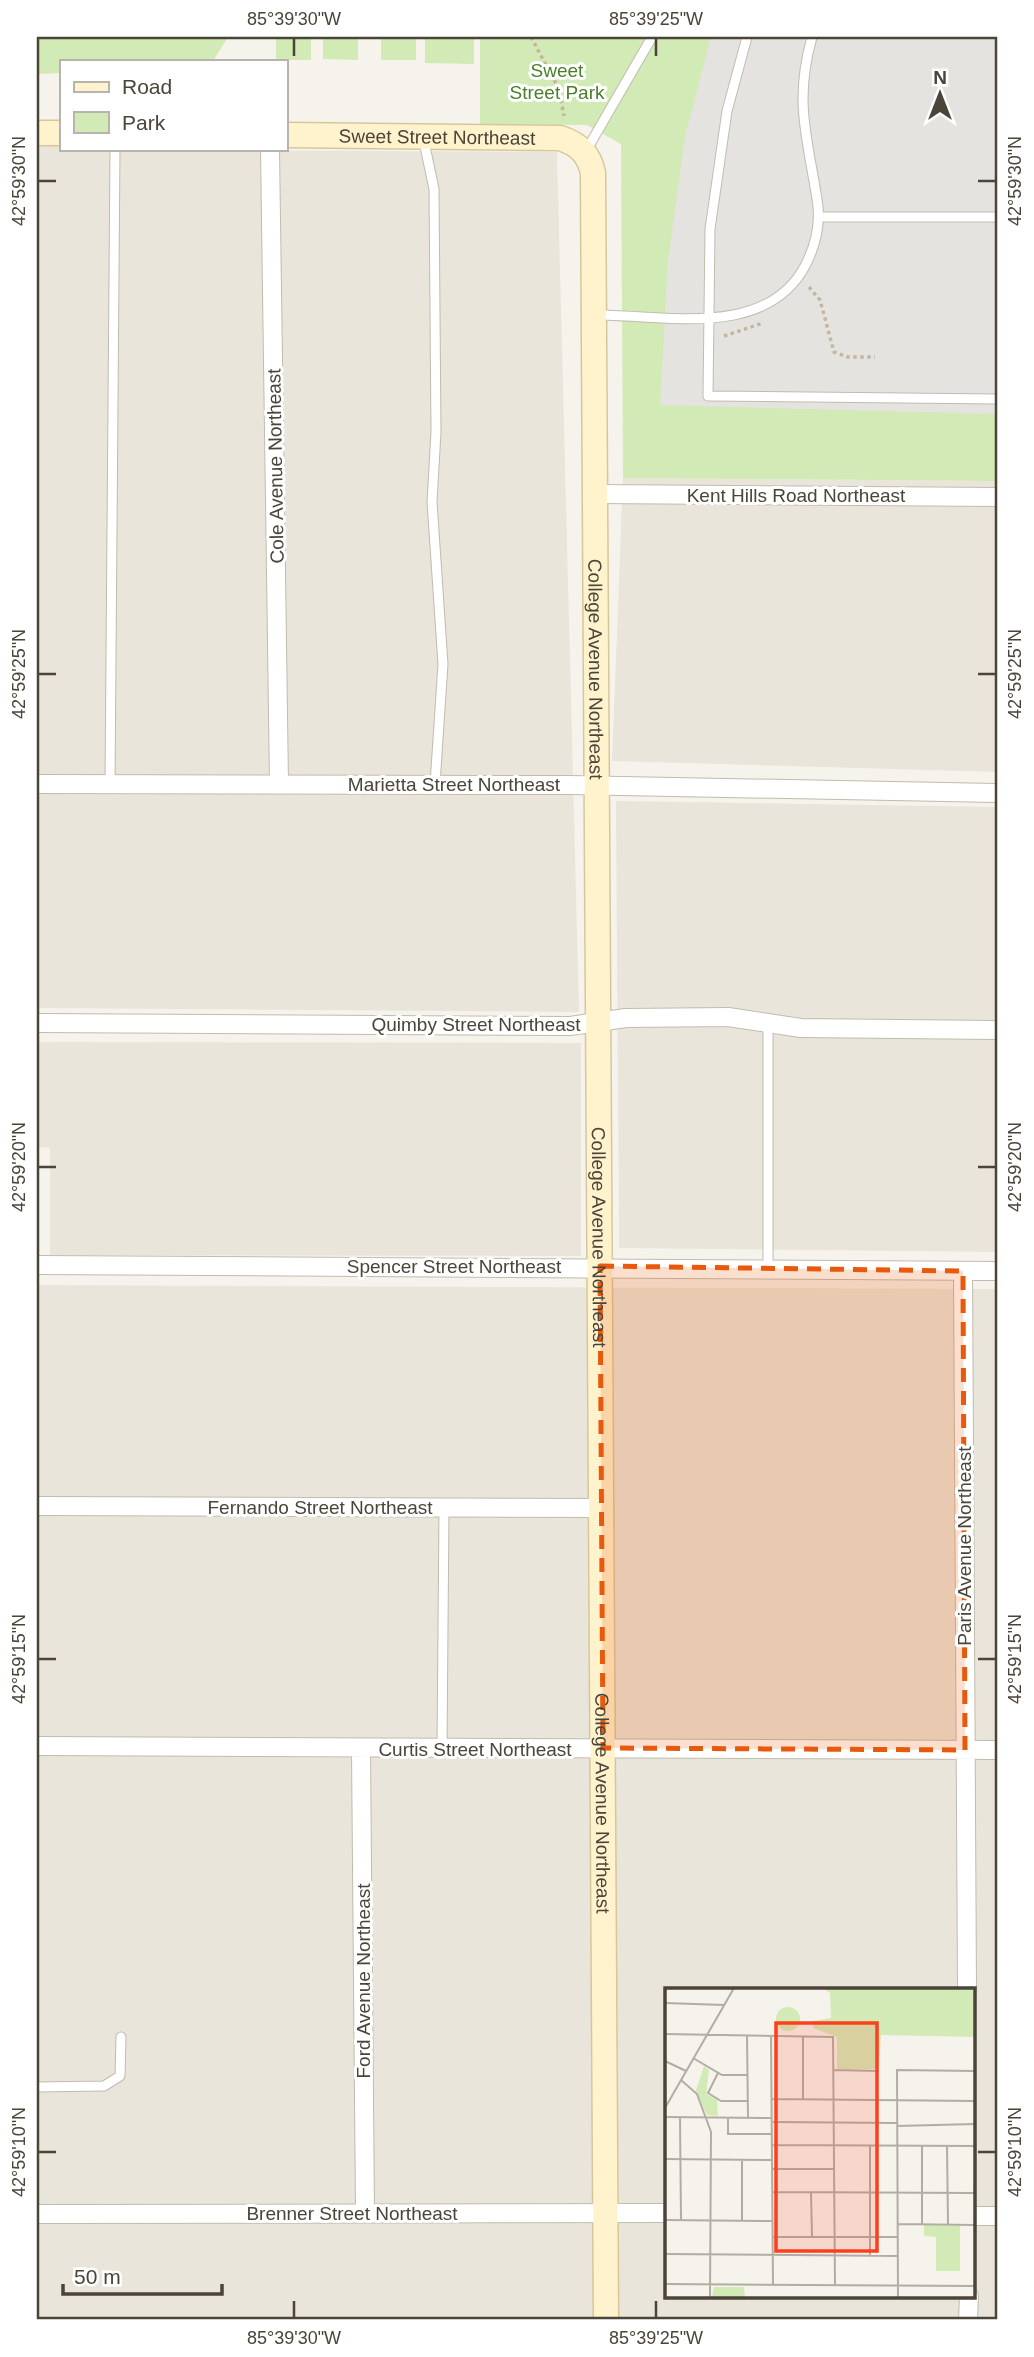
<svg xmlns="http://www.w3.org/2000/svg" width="1034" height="2357" viewBox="0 0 1034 2357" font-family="Helvetica,sans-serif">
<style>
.residential{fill:#eae5da;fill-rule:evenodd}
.green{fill:#d2eab5}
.parking{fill:#e5e3e0}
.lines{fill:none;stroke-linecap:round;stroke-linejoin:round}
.lane-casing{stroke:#c2bbae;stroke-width:11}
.street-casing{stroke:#c2bbae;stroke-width:20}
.secondary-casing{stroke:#d6c79b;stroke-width:27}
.path{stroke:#c4b79f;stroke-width:3.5;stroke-dasharray:3.5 3.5;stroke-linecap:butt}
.lane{stroke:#fff;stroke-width:9}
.street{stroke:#fff;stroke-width:18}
.secondary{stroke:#fff3cd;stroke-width:24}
.marked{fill:#e8590c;fill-opacity:0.2;stroke:#e8590c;stroke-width:5;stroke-dasharray:14 9;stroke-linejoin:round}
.ticks{fill:none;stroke:#4b4439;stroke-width:2.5}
.labels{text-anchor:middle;stroke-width:6;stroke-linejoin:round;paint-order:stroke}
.park-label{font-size:19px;fill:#4a7f2a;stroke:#fff}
.street-label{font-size:19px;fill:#4b4439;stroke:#fff}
.inset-road{fill:none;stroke:#b2ada4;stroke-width:2}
.view{fill:#fc3f1d;fill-opacity:0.15;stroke:#fc3f1d;stroke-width:3.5}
.inset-edge{fill:none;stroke:#4b4439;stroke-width:3.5}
.neatline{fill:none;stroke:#4b4439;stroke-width:2.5}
.ticks-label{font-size:18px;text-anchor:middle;fill:#4b4439}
</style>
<rect width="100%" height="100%" fill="#f6f3ec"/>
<!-- residential -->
<path class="residential" d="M 37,146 L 61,146 L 61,149 L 557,152 L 579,1012 L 37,1008 Z
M 623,478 L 997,481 L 997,772 L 612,761 Z
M 616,801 L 997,807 L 997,1252 L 619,1248 Z
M 37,1042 L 581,1043 L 581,1256 L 50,1255 L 50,1148 L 37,1147 Z
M 37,1285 L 997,1289 L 997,2320 L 37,2320 ZM 666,1990 L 973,1990 L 973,2296 L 666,2296 Z"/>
<!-- green -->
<path class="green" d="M 37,37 L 228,37 L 213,61 L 61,61 L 61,73 L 37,74 Z
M 276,37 L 311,37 L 311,60 L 276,60 Z
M 323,37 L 358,37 L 358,60 L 323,59 Z
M 381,37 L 416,37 L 416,60 L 381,60 Z
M 425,37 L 474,37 L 474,64 L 425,63 Z
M 480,37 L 997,37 L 997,481 L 623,478 L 621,144 L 587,125 L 480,124 Z"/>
<!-- parking -->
<path class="parking" d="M 711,37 L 997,37 L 997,414 L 660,405 L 668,262 L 685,137 Z"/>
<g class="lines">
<defs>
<path id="lane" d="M 747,37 L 727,111 L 710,229 L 708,396 L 997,399
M 423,137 L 434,189 L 436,432 L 432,502 L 443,664 L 435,784
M 586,151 L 652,37
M 819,217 L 997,217
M 596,315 C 665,315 766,339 805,266 C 816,245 821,222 817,199 C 807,136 794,101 812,37
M 110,784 L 115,149
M 768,1268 L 768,1023
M 442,1749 L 444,1508
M 37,2087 L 104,2086 L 120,2076 L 121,2037"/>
<path id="street" d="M 270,149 L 279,784
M 595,494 L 997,497
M 37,784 L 569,785 L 997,793
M 37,1023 L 570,1026 L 626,1018 L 728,1017 L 801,1028 L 997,1030
M 37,1265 L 997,1271
M 963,1271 L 967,1990
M 37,1506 L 602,1508
M 37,1746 L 997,1750
M 361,1749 L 365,2213
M 37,2214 L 666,2213
M 973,2216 L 997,2216
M 968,2320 L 969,2296"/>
<g id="secondary">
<path d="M 37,133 L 61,133"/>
<path id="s1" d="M 285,135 L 560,138 C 579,144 589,154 593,173 L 606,2320"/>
</g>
</defs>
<!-- lane casing -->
<use href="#lane" class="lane-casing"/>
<!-- street casing -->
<use href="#street" class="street-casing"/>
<!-- secondary casing -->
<use href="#secondary" class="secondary-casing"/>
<!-- path -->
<path class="path" d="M 531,37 L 559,89 L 564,116
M 809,287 L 820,300 L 834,352 L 848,357 L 875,357
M 724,336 L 763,323"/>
<!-- lane -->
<use href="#lane" class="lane"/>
<!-- street -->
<use href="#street" class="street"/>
<!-- secondary -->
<use href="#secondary" class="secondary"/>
</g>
<!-- marked area -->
<path class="marked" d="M 600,1266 L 963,1271 L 965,1750 L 603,1748 Z"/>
<!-- ticks -->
<path class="ticks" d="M 294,38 L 294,56M 656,38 L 656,56M 38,181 L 56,181M 978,181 L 996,181M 38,674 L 56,674M 978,674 L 996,674M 38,1167 L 56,1167M 978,1167 L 996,1167M 38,1659 L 56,1659M 978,1659 L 996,1659M 38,2152 L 56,2152M 978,2152 L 996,2152M 294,2301 L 294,2318M 656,2301 L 656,2318"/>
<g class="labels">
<!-- park labels -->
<g class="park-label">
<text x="557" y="77">Sweet<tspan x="557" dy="22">Street Park</tspan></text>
</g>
<!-- street labels -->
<g class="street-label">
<text dy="7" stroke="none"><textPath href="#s1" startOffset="152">Sweet Street Northeast</textPath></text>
<text transform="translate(275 466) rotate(-91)" y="7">Cole Avenue Northeast</text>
<text x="796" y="502">Kent Hills Road Northeast</text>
<text dy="7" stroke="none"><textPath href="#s1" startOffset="822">College Avenue Northeast</textPath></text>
<text x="454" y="791">Marietta Street Northeast</text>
<text x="476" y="1031">Quimby Street Northeast</text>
<text dy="7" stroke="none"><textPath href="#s1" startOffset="1390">College Avenue Northeast</textPath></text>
<text x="454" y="1273">Spencer Street Northeast</text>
<text x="320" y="1514">Fernando Street Northeast</text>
<text transform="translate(964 1546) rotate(-90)" y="7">Paris Avenue Northeast</text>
<text x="475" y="1756">Curtis Street Northeast</text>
<text dy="7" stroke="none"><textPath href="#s1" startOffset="1956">College Avenue Northeast</textPath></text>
<text transform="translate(363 1981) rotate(-90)" y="7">Ford Avenue Northeast</text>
<text x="352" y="2220">Brenner Street Northeast</text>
</g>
</g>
<!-- overview -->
<g transform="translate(665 1988)">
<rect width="310" height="310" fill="#f6f3ec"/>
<path d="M 158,0 L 310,0 L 310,49 L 216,47 L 214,81 L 172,81 L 172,49 L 148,40 L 148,33 L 166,30 L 165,5 ZM111 31a12 12 0 1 1 24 0a12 12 0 1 1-24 0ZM 39,78 L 44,82 L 41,106 L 52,112 L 53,128 L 42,127 L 31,102 ZM 259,237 L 295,238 L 295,283 L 271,283 L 271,249 L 259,248 ZM 49,299 L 79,299 L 80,309 L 47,309 Z" fill="#d2eab5"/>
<path class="inset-road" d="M 0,15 L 59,17M 0,46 L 168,49 L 170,298M 82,47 L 83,130M 106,47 L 108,297M 138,48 L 138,111M 28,70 L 57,87 L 82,87M 0,73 L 21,83M 169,82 L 214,83M 53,85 L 43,105 L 56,113 L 83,113M 16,92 L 32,106 L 46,144 L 45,309M 107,111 L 310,113M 0,120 L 69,0M 0,129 L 106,130M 15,130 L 16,232M 63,130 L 63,146 L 107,146M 108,134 L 232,135M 232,138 L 310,136M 107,157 L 310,158M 205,158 L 205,268M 257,158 L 257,236M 282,158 L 283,236M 0,171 L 106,172M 77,172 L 77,233M 107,181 L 170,181M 107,204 L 310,205M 146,204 L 147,249M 0,232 L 108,233M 232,236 L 310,237M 108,249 L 232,249M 0,266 L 233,268M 0,296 L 310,298M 233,309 L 232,82 L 310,83"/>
<path class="view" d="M 111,35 L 212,35 L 212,263 L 111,263 Z"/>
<rect width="310" height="310" class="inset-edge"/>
</g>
<!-- border -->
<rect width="1034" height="2357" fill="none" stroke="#ffffff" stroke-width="77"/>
<!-- legend -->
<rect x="60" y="60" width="228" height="91" fill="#ffffff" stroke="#b7b4b0" stroke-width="2"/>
<rect x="74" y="82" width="35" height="10" fill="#fff3cd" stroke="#b7b4b0" stroke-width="2"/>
<text x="122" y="94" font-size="21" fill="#4b4439">Road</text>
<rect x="74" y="112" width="35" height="21" fill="#d2eab5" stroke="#b7b4b0" stroke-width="2"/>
<text x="122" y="130" font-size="21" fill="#4b4439">Park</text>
<!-- north arrow -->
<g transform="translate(940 94)" stroke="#ffffff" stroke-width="5" paint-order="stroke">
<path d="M0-5L12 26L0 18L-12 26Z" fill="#4b4439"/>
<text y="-10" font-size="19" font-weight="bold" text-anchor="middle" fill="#4b4439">N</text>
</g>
<!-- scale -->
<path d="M63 2284v10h159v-10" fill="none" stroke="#4b4439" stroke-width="3.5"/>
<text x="74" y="2284" font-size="21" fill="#4b4439" stroke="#ffffff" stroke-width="5" paint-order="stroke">50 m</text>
<rect x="38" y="38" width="958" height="2280" class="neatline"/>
<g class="ticks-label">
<text x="294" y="25">85°39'30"W</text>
<text x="656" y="25">85°39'25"W</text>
<text transform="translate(19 181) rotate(-90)" y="6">42°59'30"N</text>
<text transform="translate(1015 181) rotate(-90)" y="6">42°59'30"N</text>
<text transform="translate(19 674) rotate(-90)" y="6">42°59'25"N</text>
<text transform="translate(1015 674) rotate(-90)" y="6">42°59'25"N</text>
<text transform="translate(19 1167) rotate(-90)" y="6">42°59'20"N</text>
<text transform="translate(1015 1167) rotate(-90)" y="6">42°59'20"N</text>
<text transform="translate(19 1659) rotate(-90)" y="6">42°59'15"N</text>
<text transform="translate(1015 1659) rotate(-90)" y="6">42°59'15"N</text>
<text transform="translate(19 2152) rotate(-90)" y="6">42°59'10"N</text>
<text transform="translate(1015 2152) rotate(-90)" y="6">42°59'10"N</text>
<text x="294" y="2344">85°39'30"W</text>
<text x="656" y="2344">85°39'25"W</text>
</g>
</svg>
